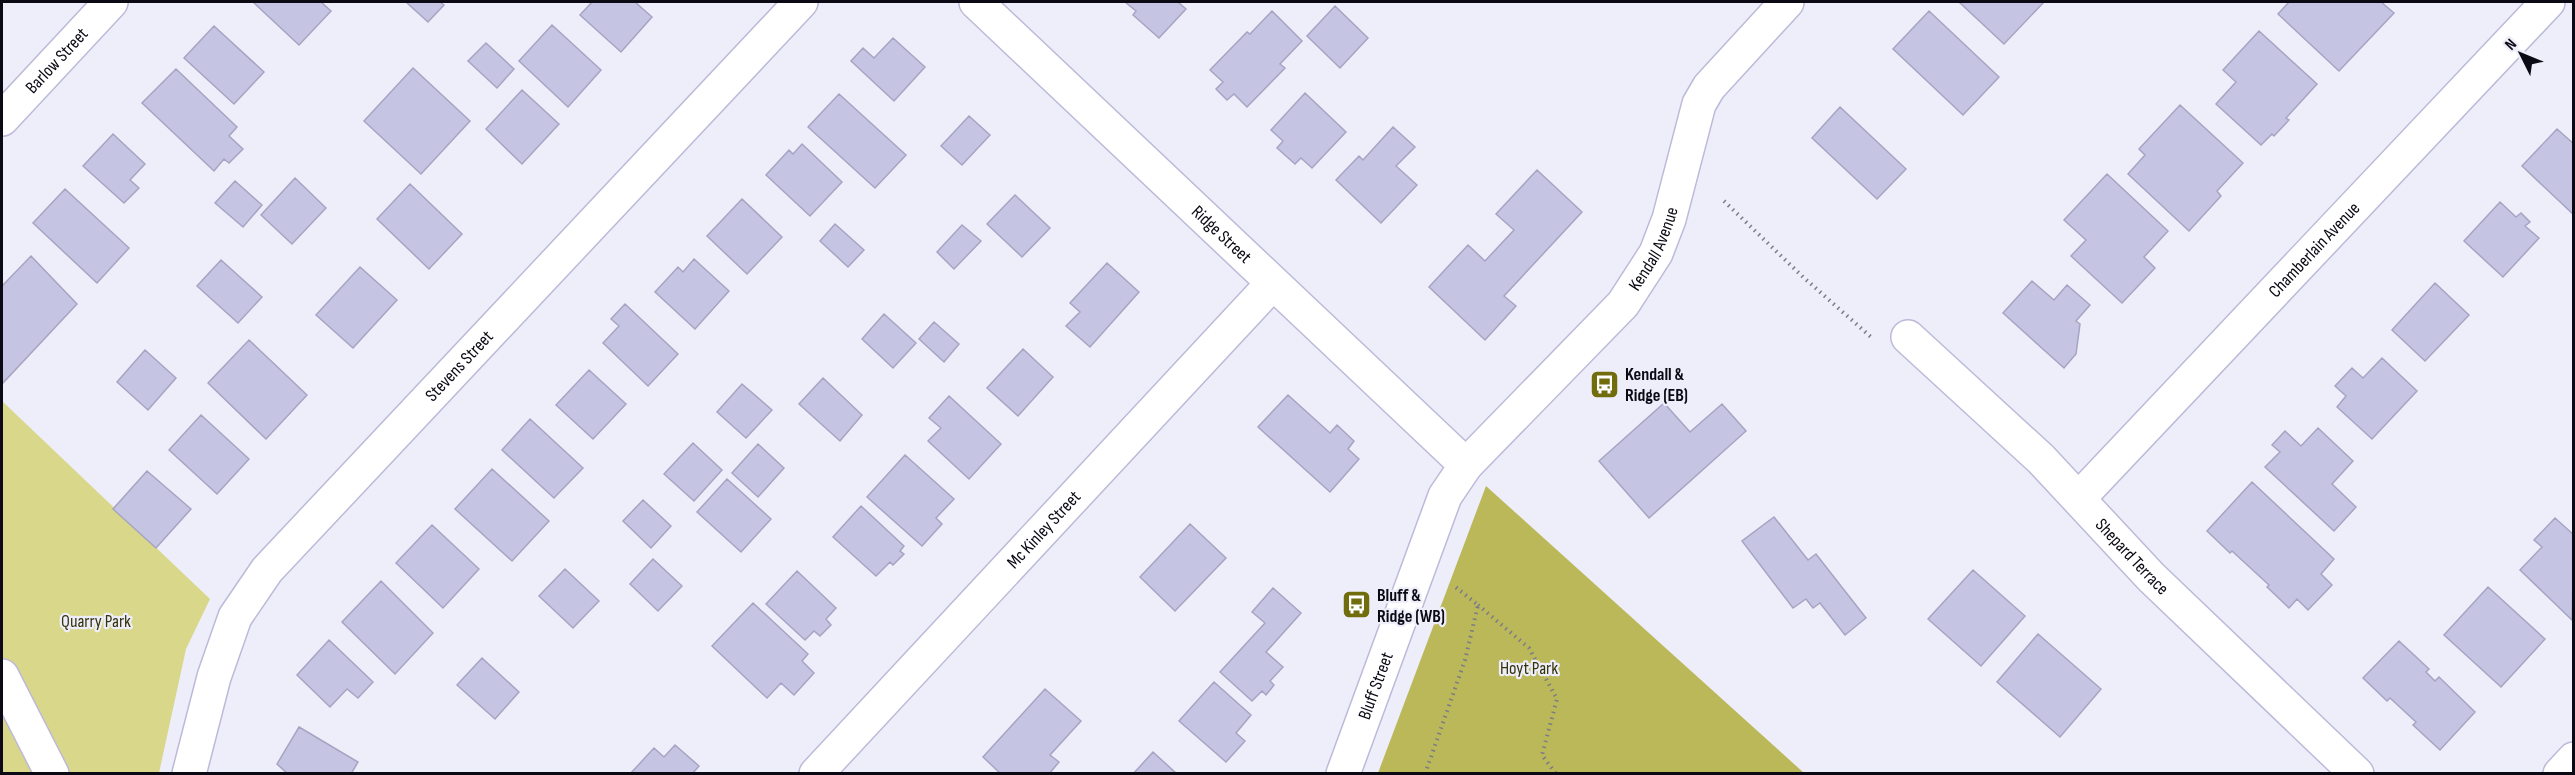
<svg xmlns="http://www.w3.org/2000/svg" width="2575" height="775" viewBox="0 0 2575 775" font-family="'Sofia Sans Condensed',sans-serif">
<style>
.green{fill:#d9d789}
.forest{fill:#bbb85a}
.building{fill:#c5c4e2;stroke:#a6a4c2;stroke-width:1.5}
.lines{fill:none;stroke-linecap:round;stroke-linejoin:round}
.minor-casing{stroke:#bcbad8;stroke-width:36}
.path{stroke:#7c7b87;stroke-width:4;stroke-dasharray:1.5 4.5;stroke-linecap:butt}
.minor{stroke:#fff;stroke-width:33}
.labels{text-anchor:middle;stroke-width:4.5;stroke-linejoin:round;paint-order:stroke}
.street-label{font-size:18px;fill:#0b0a14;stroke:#eeeefb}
.poi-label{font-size:18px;font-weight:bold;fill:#0b0a14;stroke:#eeeefb;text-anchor:start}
.park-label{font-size:18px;fill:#353309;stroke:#eeeefb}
</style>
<rect width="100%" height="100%" fill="#eeeefb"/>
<!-- green -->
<path class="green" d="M 2,401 L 210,599 L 186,649 L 159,773 L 2,773 Z"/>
<!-- forest -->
<path class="forest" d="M 1486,486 L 1804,773 L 1378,773 Z"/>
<!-- building -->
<path class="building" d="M 253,2 L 321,2 L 331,11 L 299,45 Z
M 406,2 L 440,2 L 444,5 L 428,22 Z
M 592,2 L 635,2 L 652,17 L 621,52 L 580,15 Z
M 1125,2 L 1178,2 L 1186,9 L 1159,38 L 1133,15 L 1136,11 Z
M 1959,2 L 2044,2 L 2004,44 Z
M 2289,2 L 2381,2 L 2394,13 L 2339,71 L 2278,14 Z
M 1335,6 L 1368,38 L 1340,68 L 1307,36 Z
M 1272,11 L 1302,41 L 1280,64 L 1285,68 L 1247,107 L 1234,94 L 1227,100 L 1216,89 L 1223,82 L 1210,70 L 1247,32 L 1250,34 Z
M 1929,11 L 1999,77 L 1963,115 L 1893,49 Z
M 552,25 L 601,70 L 568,107 L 519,61 Z
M 214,26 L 264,72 L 234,104 L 184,58 Z
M 2259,31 L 2317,84 L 2286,118 L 2289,120 L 2274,136 L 2272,134 L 2261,145 L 2216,104 L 2236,82 L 2223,70 Z
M 893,38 L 925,67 L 894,101 L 851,61 L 863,48 L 874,58 Z
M 486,43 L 514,69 L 497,88 L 468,61 Z
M 413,68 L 470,121 L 421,174 L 364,121 Z
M 176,69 L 237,127 L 229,136 L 243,149 L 229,163 L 224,159 L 214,171 L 142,103 Z
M 522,90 L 559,124 L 522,164 L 486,129 Z
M 1305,93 L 1346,132 L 1312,168 L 1301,158 L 1295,164 L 1277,148 L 1283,141 L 1271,130 Z
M 839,94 L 906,155 L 875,188 L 808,127 Z
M 2180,105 L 2243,163 L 2217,191 L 2221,196 L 2189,231 L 2128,174 L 2145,155 L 2139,149 Z
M 1840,107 L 1906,169 L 1877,199 L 1812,138 Z
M 969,116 L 990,135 L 962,165 L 941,146 Z
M 1393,127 L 1415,147 L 1396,166 L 1417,185 L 1381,223 L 1336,180 L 1359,156 L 1363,160 Z
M 2557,129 L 2574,144 L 2574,215 L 2522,166 Z
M 113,134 L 145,164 L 130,180 L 139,188 L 124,203 L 83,166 Z
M 802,144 L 842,182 L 810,216 L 766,175 L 789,150 L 793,154 Z
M 1537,170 L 1582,212 L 1504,296 L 1516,306 L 1485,340 L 1429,287 L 1468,245 L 1485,261 L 1514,230 L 1496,214 Z
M 2107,174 L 2168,231 L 2144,257 L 2155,268 L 2122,303 L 2071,256 L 2086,240 L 2064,220 Z
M 295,178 L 326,208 L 292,244 L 261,215 Z
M 235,181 L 262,205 L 243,227 L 215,203 Z
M 410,184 L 462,234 L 429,269 L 377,219 Z
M 65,189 L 129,248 L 97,283 L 33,223 Z
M 1015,195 L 1050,228 L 1022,257 L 987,224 Z
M 742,199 L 782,237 L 747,274 L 707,236 Z
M 2500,202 L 2516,217 L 2521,213 L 2530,222 L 2525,226 L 2539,238 L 2503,277 L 2464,241 Z
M 835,224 L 864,250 L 848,267 L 820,241 Z
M 962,225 L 981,241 L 954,269 L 937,252 Z
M 31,256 L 77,304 L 2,384 L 2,286 Z
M 694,259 L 729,291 L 695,329 L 655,292 L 678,267 L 683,272 Z
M 221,260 L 262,297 L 238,323 L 197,286 Z
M 1107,263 L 1139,292 L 1090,347 L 1066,326 L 1080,312 L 1070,303 Z
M 360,267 L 397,300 L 353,348 L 316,315 Z
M 2032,281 L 2054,300 L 2067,285 L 2090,305 L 2076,321 L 2080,324 L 2076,354 L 2064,368 L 2003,313 Z
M 2435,283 L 2469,315 L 2425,361 L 2392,330 Z
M 625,304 L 678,354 L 648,386 L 603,343 L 619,326 L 611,319 Z
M 884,314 L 916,343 L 893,368 L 862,339 Z
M 934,322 L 959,344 L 944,362 L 919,339 Z
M 249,340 L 307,395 L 266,439 L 208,383 Z
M 1023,349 L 1053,377 L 1018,416 L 987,388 Z
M 145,350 L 176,378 L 148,410 L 117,382 Z
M 2382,358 L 2417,391 L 2372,439 L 2337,407 L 2346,396 L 2335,386 L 2352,368 L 2363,378 Z
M 589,370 L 626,404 L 593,439 L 556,405 Z
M 823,378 L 862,415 L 840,441 L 799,404 Z
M 742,384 L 772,410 L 746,438 L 717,412 Z
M 1288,395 L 1330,433 L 1337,425 L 1354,441 L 1348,449 L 1359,459 L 1330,492 L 1258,427 Z
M 949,396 L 1001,444 L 969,479 L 928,441 L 941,428 L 929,418 Z
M 1664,403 L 1690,432 L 1722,404 L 1746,431 L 1649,518 L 1599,461 Z
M 201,415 L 249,459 L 217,494 L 169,450 Z
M 530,419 L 583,468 L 554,498 L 502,450 Z
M 2318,428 L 2353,461 L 2332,484 L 2356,507 L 2334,531 L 2265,467 L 2280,452 L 2272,445 L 2285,431 L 2301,446 Z
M 693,443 L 722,470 L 694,501 L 664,474 Z
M 758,444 L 784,468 L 758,497 L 732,473 Z
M 905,455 L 954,499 L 936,518 L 942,524 L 922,546 L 867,497 Z
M 492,469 L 549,521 L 512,561 L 455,509 Z
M 147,471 L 191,509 L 156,548 L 113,509 Z
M 727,479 L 771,519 L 741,552 L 697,512 Z
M 2252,482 L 2334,559 L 2321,574 L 2332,585 L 2308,610 L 2297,599 L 2289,608 L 2267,587 L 2269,585 L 2232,551 L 2230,553 L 2207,531 Z
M 643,500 L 671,526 L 651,548 L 623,521 Z
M 861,506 L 904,546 L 900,551 L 904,554 L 893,565 L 890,562 L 876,576 L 833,537 Z
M 1774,517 L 1808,560 L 1816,554 L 1866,618 L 1845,635 L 1820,603 L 1813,608 L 1806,599 L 1793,608 L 1742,541 Z
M 2555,518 L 2574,535 L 2572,620 L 2520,570 L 2542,547 L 2534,540 Z
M 1190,524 L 1226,558 L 1175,611 L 1140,577 Z
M 432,525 L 479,569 L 443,608 L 396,563 Z
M 653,559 L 682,586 L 658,611 L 630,584 Z
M 565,569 L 599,601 L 573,628 L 539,596 Z
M 1973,570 L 2025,616 L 1981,666 L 1928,619 Z
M 797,571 L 836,608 L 826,619 L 831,625 L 820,636 L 814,631 L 805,640 L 766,604 Z
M 381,581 L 433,633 L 395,674 L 342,622 Z
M 2488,587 L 2545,639 L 2501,687 L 2444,635 Z
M 1273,588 L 1301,613 L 1266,652 L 1283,667 L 1270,681 L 1274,685 L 1266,695 L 1262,691 L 1252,701 L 1220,672 L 1265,623 L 1252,612 Z
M 753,603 L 808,654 L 802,661 L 814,673 L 794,695 L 781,683 L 767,698 L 712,646 Z
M 2038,634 L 2101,689 L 2060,737 L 1997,682 Z
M 329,640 L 373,682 L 358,698 L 347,689 L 330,707 L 297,675 Z
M 2399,641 L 2429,669 L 2426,672 L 2435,681 L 2439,677 L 2475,712 L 2440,750 L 2413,725 L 2416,722 L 2390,698 L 2387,701 L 2363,678 Z
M 482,658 L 519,692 L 495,719 L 457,685 Z
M 1214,682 L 1251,715 L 1236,733 L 1245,741 L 1226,762 L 1179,721 Z
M 1045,689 L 1081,721 L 1050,755 L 1059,762 L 1049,774 L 1001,774 L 983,757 Z
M 299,727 L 358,762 L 351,774 L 288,774 L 277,764 Z
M 675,745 L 699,766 L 692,774 L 630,774 L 654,748 L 664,757 Z
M 1153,752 L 1177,774 L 1133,774 Z"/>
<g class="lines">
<defs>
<g id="minor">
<path id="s1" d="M 976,2 L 1466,465"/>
<path id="s2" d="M 2,119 L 111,2"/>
<path id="s3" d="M 1908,337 L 2041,459 L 2151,577 L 2357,774"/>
<path id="s4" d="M 2079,498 L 2548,2"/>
<path d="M 2,676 L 52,774"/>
<path id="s5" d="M 189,774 L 214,677 L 235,617 L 267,570 L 801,2"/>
<path id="s6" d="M 816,774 L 1272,284"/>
<path id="s7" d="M 1343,774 L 1445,496 L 1466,465 L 1623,304 L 1656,253 L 1669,219 L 1699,104 L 1709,87 L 1787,2"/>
<path d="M 2560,774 L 2574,759"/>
</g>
</defs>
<!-- minor casing -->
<use href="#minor" class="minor-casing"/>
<!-- path -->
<path class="path" d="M 1724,201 L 1803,277 L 1871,337
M 1478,605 L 1529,648 L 1557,699 L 1542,755 L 1556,774
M 1425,774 L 1465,660 L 1478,605 L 1453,585"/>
<!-- minor -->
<use href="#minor" class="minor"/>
</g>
<!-- icons -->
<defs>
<symbol id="bus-square" viewBox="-11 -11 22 22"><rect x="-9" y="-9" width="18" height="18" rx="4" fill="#716d0d" stroke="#eeeefb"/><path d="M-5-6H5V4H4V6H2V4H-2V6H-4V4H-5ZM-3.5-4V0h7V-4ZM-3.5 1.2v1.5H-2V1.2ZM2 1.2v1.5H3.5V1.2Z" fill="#fff"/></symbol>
</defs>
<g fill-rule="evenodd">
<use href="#bus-square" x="1588" y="368" width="33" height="33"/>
<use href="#bus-square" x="1340" y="588" width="33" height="33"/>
</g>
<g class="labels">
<!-- street labels -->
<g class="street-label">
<text dy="6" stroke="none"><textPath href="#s2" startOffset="80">Barlow Street</textPath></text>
<text dy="6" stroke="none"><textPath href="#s1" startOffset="338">Ridge Street</textPath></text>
<text dy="6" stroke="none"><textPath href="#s7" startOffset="622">Kendall Avenue</textPath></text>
<text dy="6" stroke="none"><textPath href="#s4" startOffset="342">Chamberlain Avenue</textPath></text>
<text dy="6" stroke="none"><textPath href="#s5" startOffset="501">Stevens Street</textPath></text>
<text dy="6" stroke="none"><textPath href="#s6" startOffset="334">Mc Kinley Street</textPath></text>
<text dy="6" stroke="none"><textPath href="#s3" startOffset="314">Shepard Terrace</textPath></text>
<text dy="6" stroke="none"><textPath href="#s7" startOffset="94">Bluff Street</textPath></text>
</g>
<!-- poi labels -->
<g class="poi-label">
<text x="1625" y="380">Kendall &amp;<tspan x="1625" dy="21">Ridge (EB)</tspan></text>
<text x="1377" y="601">Bluff &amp;<tspan x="1377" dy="21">Ridge (WB)</tspan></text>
</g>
<!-- park labels -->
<g class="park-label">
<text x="96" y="627">Quarry Park</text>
<text x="1529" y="674">Hoyt Park</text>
</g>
</g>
<!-- border -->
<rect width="2575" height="775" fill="none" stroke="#0b0a14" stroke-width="6"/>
<!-- north arrow -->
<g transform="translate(2521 54) rotate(313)" stroke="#eeeefb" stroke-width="4.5" paint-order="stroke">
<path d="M0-4.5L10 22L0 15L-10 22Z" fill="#0b0a14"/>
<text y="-9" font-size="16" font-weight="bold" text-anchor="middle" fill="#0b0a14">N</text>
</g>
</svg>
